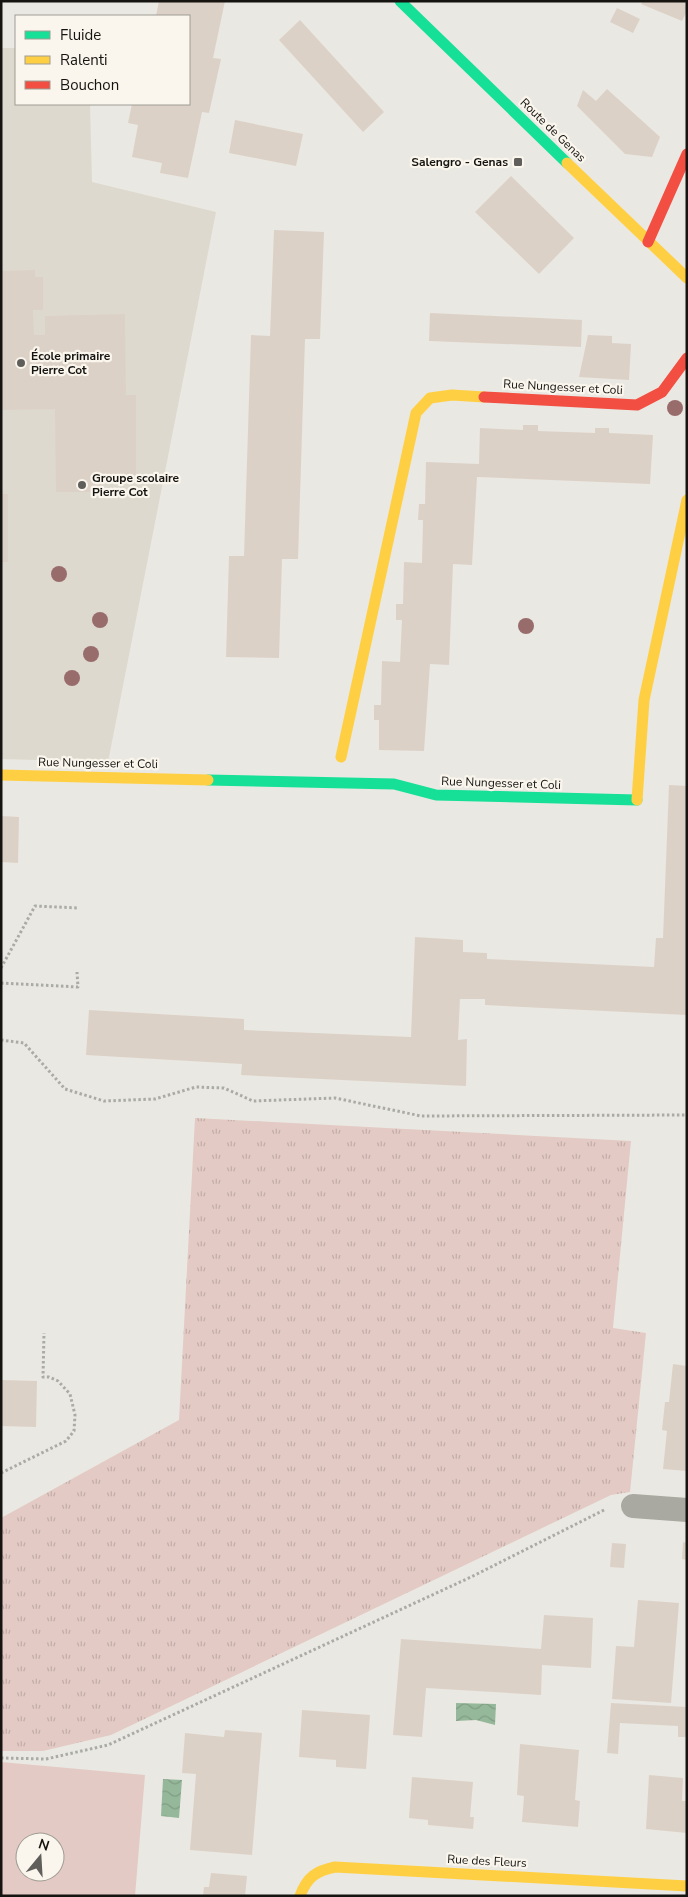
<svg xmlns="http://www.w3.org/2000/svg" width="688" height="1897" viewBox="0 0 688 1897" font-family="'Nunito Sans',sans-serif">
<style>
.built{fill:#ded9ce}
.grass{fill:url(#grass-tufts)}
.green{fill:#e4cac5;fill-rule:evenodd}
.water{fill:url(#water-waves)}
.building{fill:#dcd1c7}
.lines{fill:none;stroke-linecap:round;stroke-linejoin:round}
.path{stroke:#aaaba5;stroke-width:3;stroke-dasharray:2.5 2.5;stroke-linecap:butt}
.street{stroke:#a9a9a1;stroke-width:24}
.fast{stroke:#16e098;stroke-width:11}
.slow{stroke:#ffcf43;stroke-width:11}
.jam{stroke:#f24e42;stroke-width:11}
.tree{fill:#996c6c}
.poi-dot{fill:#605e5a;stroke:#faf6ed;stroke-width:2}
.labels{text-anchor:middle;stroke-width:4.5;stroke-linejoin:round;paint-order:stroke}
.street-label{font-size:12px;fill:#151411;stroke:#faf6ed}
.poi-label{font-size:12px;font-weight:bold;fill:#151411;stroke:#faf6ed;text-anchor:start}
</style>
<defs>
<pattern id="grass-tufts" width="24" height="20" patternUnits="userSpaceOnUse" patternTransform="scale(1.25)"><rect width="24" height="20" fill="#e4cac5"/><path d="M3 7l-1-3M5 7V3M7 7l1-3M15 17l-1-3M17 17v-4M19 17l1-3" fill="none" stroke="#c3ada8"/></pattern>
<pattern id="water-waves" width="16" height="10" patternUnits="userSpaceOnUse" patternTransform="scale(1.25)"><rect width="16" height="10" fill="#95b89a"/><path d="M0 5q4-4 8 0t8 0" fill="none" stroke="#809d84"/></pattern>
</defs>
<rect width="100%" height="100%" fill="#eae8e2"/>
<!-- built -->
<path class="built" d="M 1,48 L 16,48 L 16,104 L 90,104 L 92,182 L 216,212 L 108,762 L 1,759 Z"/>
<!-- grass -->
<path class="grass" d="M 195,1118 L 631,1141 L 613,1328 L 646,1333 L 630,1492 L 611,1495 L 111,1735 L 43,1751 L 1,1751 L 1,1518 L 179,1420 Z"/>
<!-- green -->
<path class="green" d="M 1,1762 L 145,1775 L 135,1896 L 1,1896 ZM 25,1842 L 55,1842 L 55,1872 L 25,1872 Z"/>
<!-- water -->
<path class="water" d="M 456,1703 L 496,1704 L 495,1725 L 476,1720 L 456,1721 Z
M 163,1779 L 182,1780 L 179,1818 L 161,1816 Z"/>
<!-- building -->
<path class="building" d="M 159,1 L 225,1 L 213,58 L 221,59 L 209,113 L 202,112 L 188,178 L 160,173 L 162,163 L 132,157 L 138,125 L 128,123 L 132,104 L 189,104 L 189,16 L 156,16 Z
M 643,1 L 687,1 L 687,11 L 682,21 L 641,4 Z
M 617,8 L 640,19 L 633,33 L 610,22 Z
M 300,20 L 384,112 L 363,132 L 279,40 Z
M 607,89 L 660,137 L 652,157 L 625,154 L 577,106 L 583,90 L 596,101 Z
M 235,120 L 303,134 L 296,166 L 229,153 Z
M 511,176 L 574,238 L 539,274 L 475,212 Z
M 274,230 L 324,232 L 320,339 L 305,339 L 298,559 L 282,559 L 279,658 L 226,657 L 229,556 L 244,556 L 251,335 L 270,336 Z
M 35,270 L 35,277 L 43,277 L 43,310 L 33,310 L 34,335 L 45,335 L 45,316 L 125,314 L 126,395 L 136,395 L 136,475 L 103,475 L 103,492 L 56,492 L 55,409 L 1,410 L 1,271 Z
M 430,313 L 582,320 L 581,347 L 429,341 Z
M 588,335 L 612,336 L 612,343 L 631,344 L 629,380 L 579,377 Z
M 523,425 L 538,425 L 538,431 L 595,433 L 595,428 L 609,428 L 609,433 L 653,435 L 650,484 L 477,477 L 472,565 L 453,564 L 449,665 L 430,664 L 424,751 L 379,750 L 379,720 L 374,720 L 374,705 L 381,705 L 382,661 L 400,662 L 402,620 L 396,620 L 396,604 L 403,604 L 404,562 L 422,563 L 423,520 L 418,520 L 419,504 L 425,504 L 426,462 L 479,464 L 480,428 L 523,430 Z
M 1,494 L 8,494 L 8,562 L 1,562 Z
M 669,785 L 687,786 L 687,1015 L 485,1005 L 485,999 L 460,999 L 458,1040 L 467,1039 L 466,1086 L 241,1075 L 242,1064 L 86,1055 L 89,1010 L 244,1019 L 244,1030 L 411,1037 L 415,937 L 463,940 L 463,952 L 487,953 L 487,959 L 654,967 L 656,938 L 663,938 Z
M 1,816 L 19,817 L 18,863 L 1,862 Z
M 673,1364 L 687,1366 L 687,1471 L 663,1469 L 667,1431 L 662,1430 L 665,1402 L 669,1402 Z
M 1,1380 L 37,1381 L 36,1427 L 1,1426 Z
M 683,1542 L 687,1543 L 687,1560 L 682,1559 Z
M 612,1543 L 626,1544 L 624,1568 L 610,1567 Z
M 638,1600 L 679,1603 L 671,1703 L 612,1699 L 616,1646 L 634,1647 Z
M 544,1615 L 593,1618 L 591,1668 L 542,1665 L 541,1695 L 426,1688 L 422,1737 L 393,1735 L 401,1639 L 541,1649 Z
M 611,1703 L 687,1707 L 686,1737 L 678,1737 L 678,1726 L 620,1723 L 618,1754 L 607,1753 Z
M 302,1710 L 370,1715 L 366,1769 L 336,1767 L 336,1760 L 299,1757 Z
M 225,1730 L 262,1733 L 252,1855 L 190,1850 L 196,1774 L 182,1773 L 185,1733 L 224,1737 Z
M 520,1744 L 579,1750 L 575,1800 L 580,1801 L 578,1827 L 522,1822 L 524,1796 L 517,1795 Z
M 649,1775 L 683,1778 L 682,1801 L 687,1801 L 687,1833 L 646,1829 Z
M 412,1777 L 473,1782 L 470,1817 L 474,1817 L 473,1829 L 428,1825 L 428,1820 L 409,1818 Z
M 211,1873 L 247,1876 L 245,1896 L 203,1896 L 204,1887 L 209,1887 Z"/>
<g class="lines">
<!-- path -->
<path class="path" d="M 1,968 L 35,906 L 79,908
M 1,983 L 78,987 L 77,972
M 1,1040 L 24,1043 L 65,1089 L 104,1101 L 155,1099 L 196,1087 L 224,1088 L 253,1101 L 335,1098 L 421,1116 L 687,1115
M 1,1473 L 66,1441 L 74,1431 L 75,1415 L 70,1394 L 58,1381 L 49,1377 L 43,1377 L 44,1333
M 1,1758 L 46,1759 L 108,1745 L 471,1577 L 606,1509"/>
<!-- street -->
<path class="street" d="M 633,1506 L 687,1510"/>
<!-- fast -->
<path class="fast" d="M 400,1 L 567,163
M 208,780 L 394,784 L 436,795 L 637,800"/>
<!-- slow -->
<path class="slow" d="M 567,163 L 687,278
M 341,757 L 416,413 L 430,398 L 452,395 L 484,397
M 1,775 L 208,780
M 637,800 L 644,700 L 687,500
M 300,1896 C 307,1877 316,1871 335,1867 L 687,1886"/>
<!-- jam -->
<path class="jam" d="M 648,242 L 687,154
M 484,397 L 637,405 L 662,392 L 687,358"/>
</g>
<!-- trees -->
<g class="tree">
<circle cx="675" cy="408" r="8"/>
<circle cx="59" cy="574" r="8"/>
<circle cx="100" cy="620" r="8"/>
<circle cx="526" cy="626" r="8"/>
<circle cx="91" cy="654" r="8"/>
<circle cx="72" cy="678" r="8"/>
</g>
<!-- markers -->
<g class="poi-dot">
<rect x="513" y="157" width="10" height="10" rx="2.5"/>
<circle cx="21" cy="363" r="5"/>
<circle cx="82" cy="485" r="5"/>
</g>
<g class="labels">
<!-- street labels -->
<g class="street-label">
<text transform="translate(553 130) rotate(44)" y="4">Route de Genas</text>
<text transform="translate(563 387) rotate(3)" y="4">Rue Nungesser et Coli</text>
<text transform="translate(98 763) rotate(1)" y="4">Rue Nungesser et Coli</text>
<text transform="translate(501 783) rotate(2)" y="4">Rue Nungesser et Coli</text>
<text transform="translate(487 1861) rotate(3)" y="4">Rue des Fleurs</text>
</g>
<!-- poi labels -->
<g class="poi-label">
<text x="508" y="166" text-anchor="end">Salengro - Genas</text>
<text x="31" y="360">École primaire<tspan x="31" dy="14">Pierre Cot</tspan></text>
<text x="92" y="482">Groupe scolaire<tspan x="92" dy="14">Pierre Cot</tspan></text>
</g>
</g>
<!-- border -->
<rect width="688" height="1897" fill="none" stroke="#151411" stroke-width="5"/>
<!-- legend -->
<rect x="15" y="15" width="175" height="90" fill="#faf6ed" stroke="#9e9c95"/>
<rect x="25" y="31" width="25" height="8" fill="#16e098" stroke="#9e9c95"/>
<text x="60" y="40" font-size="15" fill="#151411">Fluide</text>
<rect x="25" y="56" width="25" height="8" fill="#ffcf43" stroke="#9e9c95"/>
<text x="60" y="65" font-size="15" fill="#151411">Ralenti</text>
<rect x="25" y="81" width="25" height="8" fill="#f24e42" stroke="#9e9c95"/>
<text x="60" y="90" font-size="15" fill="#151411">Bouchon</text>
<!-- north arrow -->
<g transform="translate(40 1857) rotate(18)"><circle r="24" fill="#faf6ed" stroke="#9e9c95"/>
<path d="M0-4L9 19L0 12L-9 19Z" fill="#605e5a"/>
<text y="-8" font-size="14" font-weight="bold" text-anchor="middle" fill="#151411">N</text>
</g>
</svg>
